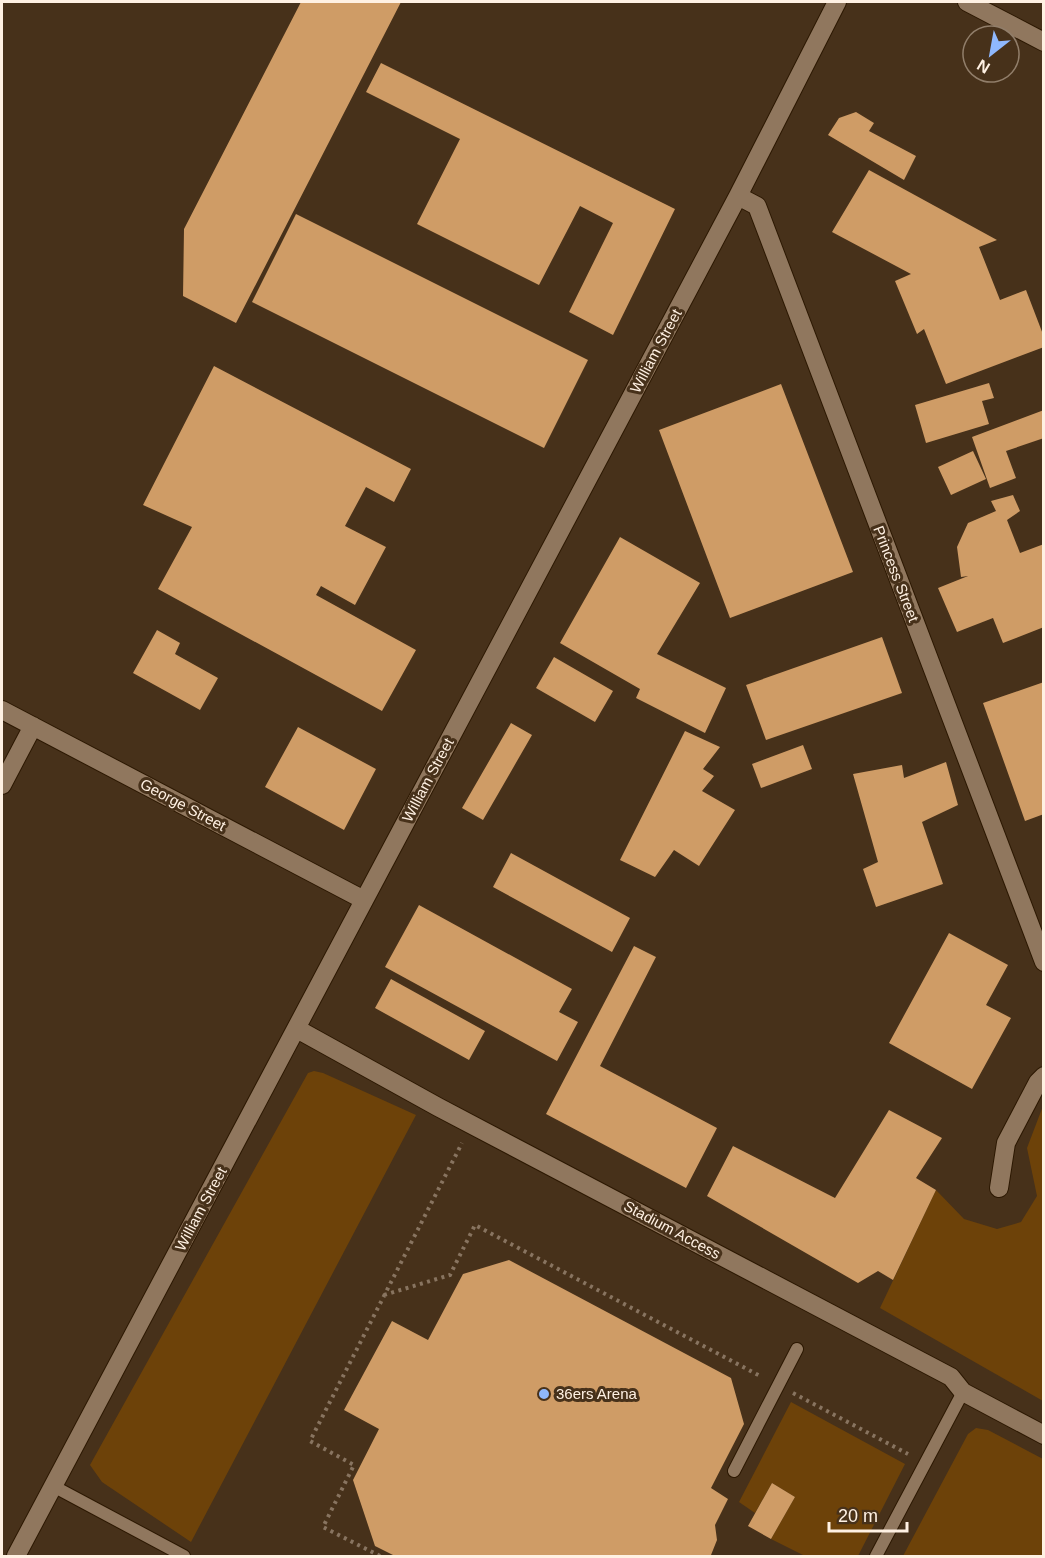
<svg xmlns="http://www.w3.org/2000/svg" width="1045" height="1558" viewBox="0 0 1045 1558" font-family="Arial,sans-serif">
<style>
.green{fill:#6d4209}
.building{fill:#cf9c66}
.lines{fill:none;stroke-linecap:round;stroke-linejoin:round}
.lane-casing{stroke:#2c1802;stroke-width:14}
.street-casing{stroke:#2c1802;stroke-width:20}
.path{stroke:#887460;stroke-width:4;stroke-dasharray:3 4.5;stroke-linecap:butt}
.lane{stroke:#90775e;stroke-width:12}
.street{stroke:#90775e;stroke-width:18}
.poi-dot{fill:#8fb8fd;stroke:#47311a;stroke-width:2}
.labels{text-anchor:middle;stroke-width:6;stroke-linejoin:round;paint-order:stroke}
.street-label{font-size:15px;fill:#fff1e3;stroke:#47311a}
.poi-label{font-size:15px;fill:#fff1e3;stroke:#47311a;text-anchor:start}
</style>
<rect width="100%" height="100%" fill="#47311a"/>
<!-- green -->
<path class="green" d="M 314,1071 L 323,1073 L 416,1115 L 191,1542 L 102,1482 L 90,1465 L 308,1073 Z
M 1043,1106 L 1043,1401 L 880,1308 L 936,1190 L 964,1219 L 997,1229 L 1021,1222 L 1037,1196 L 1027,1148 Z
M 791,1402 L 905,1464 L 858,1556 L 805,1556 L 771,1539 L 795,1497 L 772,1483 L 755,1513 L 739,1502 Z
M 976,1428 L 988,1430 L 1043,1459 L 1043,1556 L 903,1556 L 968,1434 Z"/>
<!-- building -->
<path class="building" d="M 301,2 L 401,2 L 236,323 L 183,296 L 184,229 Z
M 381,63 L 675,209 L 613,335 L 569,312 L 613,223 L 580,206 L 539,285 L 417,224 L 460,139 L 366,92 Z
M 856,112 L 874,123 L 869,131 L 916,156 L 904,180 L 828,135 L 839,118 Z
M 869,170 L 997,240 L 979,247 L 1000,300 L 1026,290 L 1044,337 L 1044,347 L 946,384 L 924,329 L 917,334 L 895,281 L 911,274 L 832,232 Z
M 296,214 L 588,360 L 544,448 L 252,302 Z
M 214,366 L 411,469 L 394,502 L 366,487 L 345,526 L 386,547 L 355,605 L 321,586 L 316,595 L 416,650 L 382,711 L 158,589 L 192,527 L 143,505 Z
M 989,383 L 994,398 L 982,401 L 989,424 L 926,443 L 915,405 Z
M 781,384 L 853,572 L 730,618 L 659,430 Z
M 1044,410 L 1044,438 L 1006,451 L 1016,478 L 990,488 L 972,437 Z
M 973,451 L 986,479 L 951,495 L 938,467 Z
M 1013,495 L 1020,511 L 1007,520 L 1020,553 L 1044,544 L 1044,627 L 1003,643 L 993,618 L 957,632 L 938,588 L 968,576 L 961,577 L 957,547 L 968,523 L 996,511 L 991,501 Z
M 620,537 L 700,583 L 657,654 L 726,688 L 705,733 L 636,698 L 640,689 L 560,643 Z
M 157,630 L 180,643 L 175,654 L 218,678 L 200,710 L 133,673 Z
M 882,637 L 902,693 L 766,740 L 746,685 Z
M 554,657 L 613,691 L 595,722 L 536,688 Z
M 1044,682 L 1044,814 L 1025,821 L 983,703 Z
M 511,723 L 532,735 L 483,820 L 462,808 Z
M 298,727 L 376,769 L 344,830 L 265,787 Z
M 685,731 L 720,747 L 703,769 L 714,776 L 702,791 L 735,810 L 699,866 L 674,850 L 655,877 L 620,860 Z
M 803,745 L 812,769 L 761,788 L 752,764 Z
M 946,762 L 958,805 L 922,822 L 943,884 L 876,907 L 863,869 L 878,862 L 853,774 L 902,765 L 904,778 Z
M 511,853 L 630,918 L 612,952 L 493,887 Z
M 419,905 L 572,989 L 559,1012 L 578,1022 L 557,1061 L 385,967 Z
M 949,933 L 1008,965 L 986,1005 L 1011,1018 L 972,1089 L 889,1043 Z
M 634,946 L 656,957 L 600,1066 L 717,1128 L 686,1188 L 546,1114 Z
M 391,979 L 485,1031 L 469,1060 L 375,1008 Z
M 889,1110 L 942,1138 L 916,1178 L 936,1190 L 893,1280 L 878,1271 L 858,1283 L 707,1196 L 733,1146 L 835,1198 Z
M 509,1260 L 731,1378 L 744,1424 L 711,1488 L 728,1499 L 715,1525 L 717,1540 L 711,1555 L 707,1556 L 395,1556 L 375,1546 L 353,1480 L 379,1429 L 344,1410 L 392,1321 L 428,1340 L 463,1274 Z
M 772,1483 L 795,1497 L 771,1539 L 748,1526 Z"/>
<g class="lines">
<defs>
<path id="lane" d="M 734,1471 L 797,1349
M 53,1486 L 184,1556
M 876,1556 L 963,1392"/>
<path id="street" d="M 967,2 L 1044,42
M 738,196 L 757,206 L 1044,962
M 2,710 L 364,900
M 2,785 L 33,726
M 297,1029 L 438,1107 L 951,1377 L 963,1392 L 1044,1435
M 999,1188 L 1006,1143 L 1038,1082 L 1044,1076
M 16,1556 L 738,196 L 837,2"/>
</defs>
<!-- lane casing -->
<use href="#lane" class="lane-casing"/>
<!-- street casing -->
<use href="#street" class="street-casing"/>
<!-- path -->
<path class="path" d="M 384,1295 L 450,1275 L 475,1225 L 762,1377
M 793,1393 L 908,1454
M 380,1556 L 323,1527 L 354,1465 L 310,1441 L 462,1143"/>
<!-- lane -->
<use href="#lane" class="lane"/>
<!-- street -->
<use href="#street" class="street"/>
</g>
<!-- markers -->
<circle class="poi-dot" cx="544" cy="1394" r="6"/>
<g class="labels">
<!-- street labels -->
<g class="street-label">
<text transform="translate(656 351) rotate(-62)" y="5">William Street</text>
<text transform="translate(896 574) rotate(69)" y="5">Princess Street</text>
<text transform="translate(428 780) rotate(-62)" y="5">William Street</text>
<text transform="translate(183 805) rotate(28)" y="5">George Street</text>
<text transform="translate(201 1209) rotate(-62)" y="5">William Street</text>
<text transform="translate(672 1230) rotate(28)" y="5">Stadium Access</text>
</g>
<!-- poi labels -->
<g class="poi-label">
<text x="556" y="1399">36ers Arena</text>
</g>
</g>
<!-- border -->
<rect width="1045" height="1558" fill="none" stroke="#fff1e3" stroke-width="6"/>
<!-- north arrow -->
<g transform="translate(991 54) rotate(211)"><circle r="28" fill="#47311a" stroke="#917e6a" stroke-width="1.5"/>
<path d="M0-4.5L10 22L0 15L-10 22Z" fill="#8fb8fd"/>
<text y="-9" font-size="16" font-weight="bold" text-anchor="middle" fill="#fff1e3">N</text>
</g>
<!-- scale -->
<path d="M829 1522v9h78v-9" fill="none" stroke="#fff1e3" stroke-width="3"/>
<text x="838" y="1522" font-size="18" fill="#fff1e3" stroke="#47311a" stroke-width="4.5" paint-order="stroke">20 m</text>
</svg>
